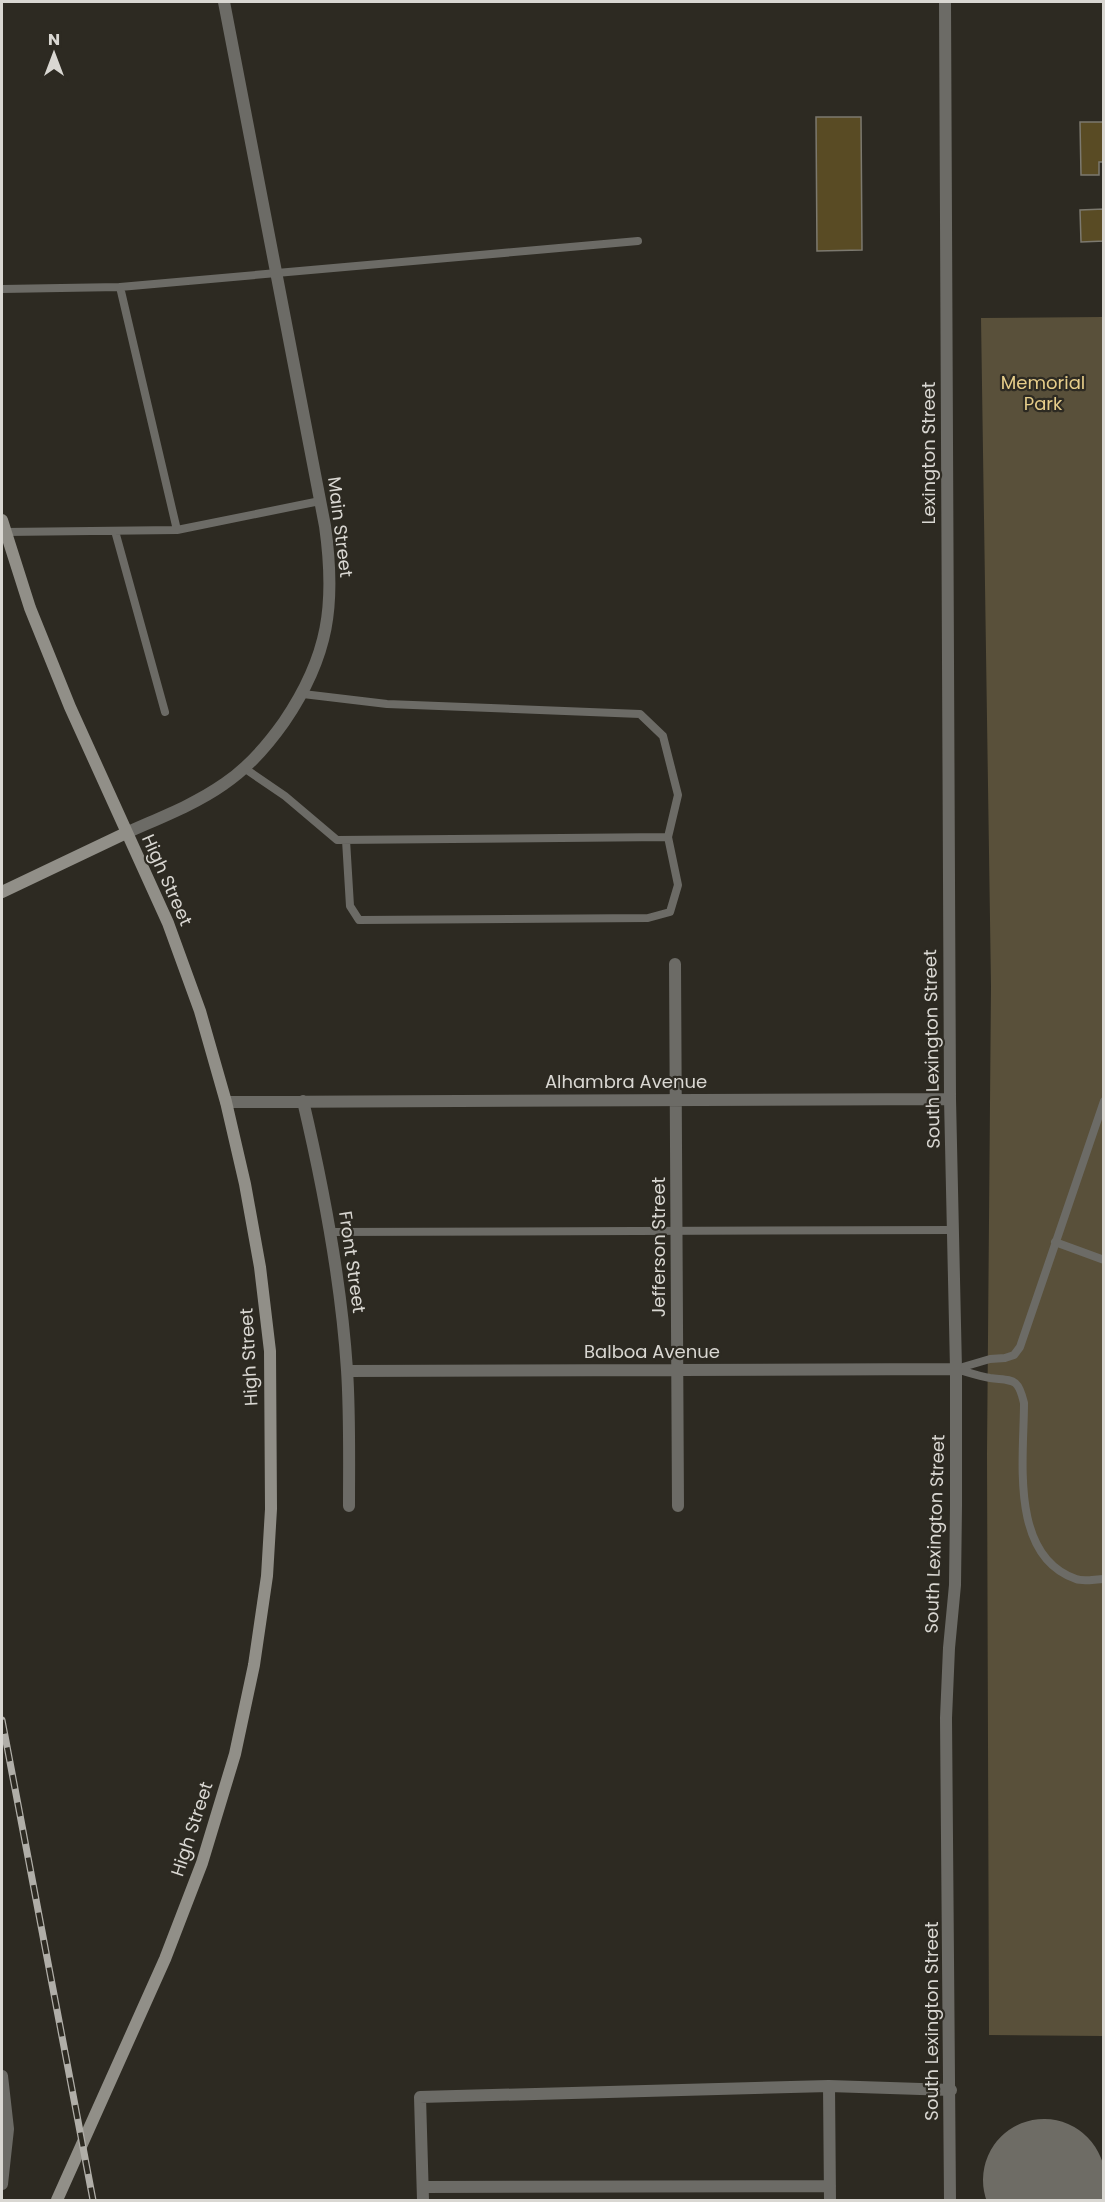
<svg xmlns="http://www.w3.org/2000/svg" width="1105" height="2202" viewBox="0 0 1105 2202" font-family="Poppins,sans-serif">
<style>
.green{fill:#59503a}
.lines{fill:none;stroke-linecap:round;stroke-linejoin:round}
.runway{stroke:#6e6c65;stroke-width:122}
.building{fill:#594b24;stroke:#7c796f;stroke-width:1.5}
.service{stroke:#6c6b66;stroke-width:8}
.minor{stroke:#6c6b66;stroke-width:12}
.secondary{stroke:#918f88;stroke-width:12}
.rail-casing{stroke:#b0aea8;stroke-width:7}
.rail{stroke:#2d2a22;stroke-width:4.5;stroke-dasharray:14;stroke-linecap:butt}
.labels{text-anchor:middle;stroke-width:4.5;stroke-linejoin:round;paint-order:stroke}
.park-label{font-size:18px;fill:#e6cd8a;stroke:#2d2a22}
.street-label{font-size:18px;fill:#d9d7d2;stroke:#2d2a22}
</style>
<rect width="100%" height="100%" fill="#2d2a22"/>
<!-- green -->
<path class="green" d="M 1103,317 L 1103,2036 L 989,2035 L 987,1454 L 991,986 L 981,318 Z"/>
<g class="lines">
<!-- runway -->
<path class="runway" d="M 1044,2180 L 1052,2200"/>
</g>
<!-- building -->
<path class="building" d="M 816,117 L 861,117 L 862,250 L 817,251 Z
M 1080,122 L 1104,122 L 1104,162 L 1099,162 L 1099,175 L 1081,175 Z
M 1104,209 L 1104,241 L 1081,242 L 1080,210 Z"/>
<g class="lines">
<!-- service -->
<path class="service" d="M 120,287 L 177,530
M 2,289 L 120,287 L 638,241
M 115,531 L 165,712
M 5,532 L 177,530 L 320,501
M 244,768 L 285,796 L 337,840 L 668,837 L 678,795 L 663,736 L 640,714 L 387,704 L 303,694
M 346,840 L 350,906 L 359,920 L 648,918 L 670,912 L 678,885 L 668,837
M 331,1232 L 953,1230
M 1055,1242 L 1104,1260
M 956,1369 L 990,1359 L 1005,1358 L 1014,1355 L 1020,1347 L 1104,1101
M 956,1369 C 967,1372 979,1376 990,1378 C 1013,1381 1018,1377 1024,1403 C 1024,1458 1009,1556 1076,1579 C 1084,1582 1095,1579 1104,1579"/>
<!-- minor -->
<path class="minor" d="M 945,2 L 950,1099 L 956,1369 L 956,1506 L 955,1585 L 949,1648 L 946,1718 L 950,2200
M 126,833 C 159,818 194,805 224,784 C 248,768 267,746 284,722 C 329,656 336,604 325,526 L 224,2
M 675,964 L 678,1506
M 303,1101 C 324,1190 341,1279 347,1370 C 350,1415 349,1461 349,1506
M 226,1102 L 950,1099
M 347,1371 L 956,1369
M 2,2076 L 8,2129 L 2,2184
M 829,2086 L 830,2200
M 423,2187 L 830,2186
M 423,2200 L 420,2097 L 829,2086 L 951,2090"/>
<!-- secondary -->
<path class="secondary" d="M 2,520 L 30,608 L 70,707 L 168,923 L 200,1011 L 226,1102 L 245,1184 L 260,1267 L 270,1351 L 271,1509 L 267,1576 L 254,1665 L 235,1754 L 202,1863 L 165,1959 L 57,2200
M 2,892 L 126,833"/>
<defs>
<path id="rail" d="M 2,1720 L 93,2200"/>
</defs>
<!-- rail casing -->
<use href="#rail" class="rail-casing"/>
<!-- rail -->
<use href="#rail" class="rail"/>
</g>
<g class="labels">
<!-- park labels -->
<g class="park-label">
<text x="1043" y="389">Memorial<tspan x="1043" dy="21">Park</tspan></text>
</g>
<!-- street labels -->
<g class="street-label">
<text transform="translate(929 453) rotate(-90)" y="6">Lexington Street</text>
<text transform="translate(340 527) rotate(83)" y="6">Main Street</text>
<text transform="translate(167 880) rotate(66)" y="6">High Street</text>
<text transform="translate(932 1049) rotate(-91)" y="6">South Lexington Street</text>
<text x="626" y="1088">Alhambra Avenue</text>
<text transform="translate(659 1247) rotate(-90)" y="6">Jefferson Street</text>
<text transform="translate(352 1262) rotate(82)" y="6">Front Street</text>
<text x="652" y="1358">Balboa Avenue</text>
<text transform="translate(249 1357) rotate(-93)" y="6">High Street</text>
<text transform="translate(935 1534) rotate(-88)" y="6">South Lexington Street</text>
<text transform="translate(192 1829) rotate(-72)" y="6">High Street</text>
<text transform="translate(932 2021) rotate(-90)" y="6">South Lexington Street</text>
</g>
</g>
<!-- border -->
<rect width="1105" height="2202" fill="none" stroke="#d9d7d2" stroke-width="6"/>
<!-- north arrow -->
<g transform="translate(54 54)" stroke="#2d2a22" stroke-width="4.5" paint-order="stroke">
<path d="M0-4.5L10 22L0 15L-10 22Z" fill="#d9d7d2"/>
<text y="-9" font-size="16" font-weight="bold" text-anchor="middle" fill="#d9d7d2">N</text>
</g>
</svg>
